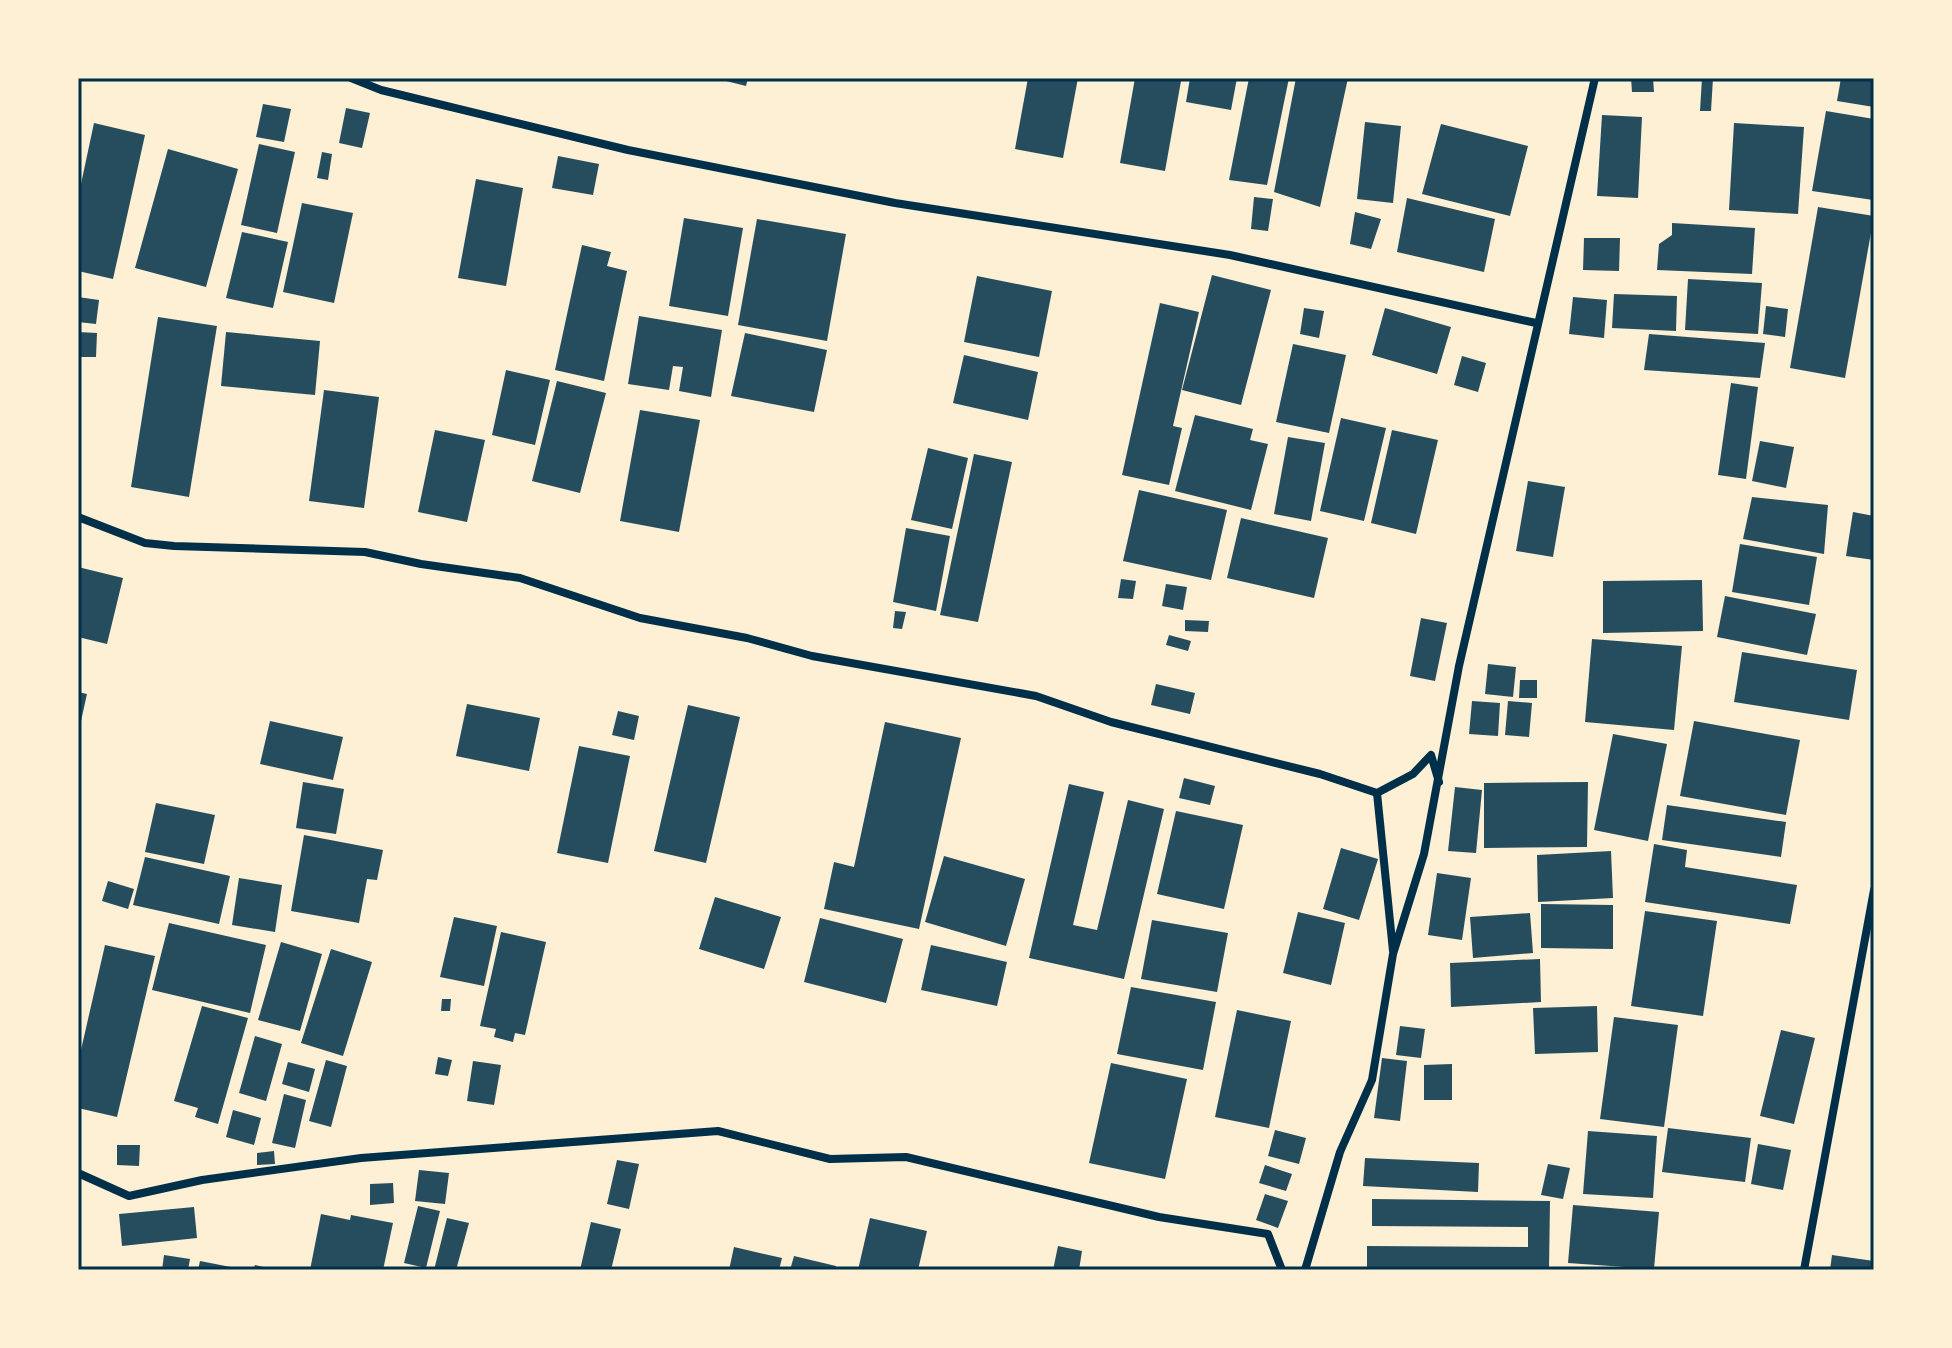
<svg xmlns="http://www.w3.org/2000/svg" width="1952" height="1348" viewBox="0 0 1952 1348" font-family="Raleway,sans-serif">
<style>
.building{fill:#264d5e}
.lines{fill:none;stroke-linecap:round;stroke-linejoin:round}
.minor{stroke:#003049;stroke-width:8}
.neatline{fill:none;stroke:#003049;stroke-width:3}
</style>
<rect width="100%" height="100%" fill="#fdf0d5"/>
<!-- building -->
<path class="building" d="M 714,78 L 748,78 L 746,86 Z
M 1028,78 L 1078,78 L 1063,158 L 1015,149 Z
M 1135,78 L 1181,81 L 1165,171 L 1120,163 Z
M 1190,78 L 1237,78 L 1231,110 L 1186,102 Z
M 1249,78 L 1289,78 L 1267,185 L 1229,180 Z
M 1296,78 L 1348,78 L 1320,207 L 1274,192 Z
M 1631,78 L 1653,78 L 1654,92 L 1632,92 Z
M 1702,78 L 1713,78 L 1711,111 L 1700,111 Z
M 1841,78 L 1874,78 L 1874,107 L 1837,101 Z
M 263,104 L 291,109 L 284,142 L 256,137 Z
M 346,108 L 370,113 L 362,148 L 339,143 Z
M 1826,111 L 1874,119 L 1873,200 L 1812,191 Z
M 1602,115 L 1642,117 L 1638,198 L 1597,196 Z
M 1365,122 L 1401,126 L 1393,203 L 1357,199 Z
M 94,123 L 145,135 L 113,279 L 78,271 L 78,198 Z
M 1734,123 L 1804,127 L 1798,214 L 1729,210 Z
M 1441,124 L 1528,146 L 1510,216 L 1422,194 Z
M 259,144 L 295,152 L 277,233 L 241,225 Z
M 168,149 L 238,169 L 206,287 L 135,268 Z
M 322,152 L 332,154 L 328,180 L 317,178 Z
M 558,156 L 599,164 L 593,195 L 552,188 Z
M 476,179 L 523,188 L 506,286 L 458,278 Z
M 1254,197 L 1273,199 L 1268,231 L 1251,229 Z
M 1407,198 L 1495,219 L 1484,272 L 1397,252 Z
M 302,203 L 353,213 L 334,303 L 283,292 Z
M 1818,207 L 1874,216 L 1845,378 L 1790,368 Z
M 1355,212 L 1381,219 L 1371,249 L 1350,244 Z
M 684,218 L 743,228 L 728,316 L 669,306 Z
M 757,219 L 846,234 L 827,341 L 738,325 Z
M 1672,223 L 1755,228 L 1752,274 L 1657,270 L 1659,244 L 1672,235 Z
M 242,232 L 288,242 L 273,308 L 226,298 Z
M 1584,238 L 1620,238 L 1619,271 L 1583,270 Z
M 582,245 L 611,252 L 607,266 L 627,271 L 604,381 L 555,370 Z
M 1212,275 L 1271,290 L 1241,405 L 1182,390 Z
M 977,276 L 1052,291 L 1039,357 L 964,342 Z
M 1688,279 L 1762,283 L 1758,334 L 1685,330 Z
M 1614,294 L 1677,296 L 1676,331 L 1612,328 Z
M 78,297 L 99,300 L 96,324 L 78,322 Z
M 1573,297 L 1607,300 L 1604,338 L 1569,334 Z
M 1160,303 L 1199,312 L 1173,426 L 1182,428 L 1169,485 L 1122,475 Z
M 1766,306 L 1788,309 L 1785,337 L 1763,334 Z
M 1304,308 L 1324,311 L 1319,338 L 1300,334 Z
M 1385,308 L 1451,327 L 1437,374 L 1372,355 Z
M 639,316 L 722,330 L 711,397 L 679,391 L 683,367 L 673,366 L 669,390 L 628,384 Z
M 158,317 L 217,326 L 189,497 L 131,487 Z
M 78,332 L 97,333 L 96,357 L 78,357 Z
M 226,332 L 320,341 L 315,395 L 221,386 Z
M 745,333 L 827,350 L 814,412 L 731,396 Z
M 1649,334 L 1765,343 L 1760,378 L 1644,370 Z
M 1293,344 L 1346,355 L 1329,433 L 1276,422 Z
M 964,355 L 1038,372 L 1028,420 L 953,403 Z
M 1462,356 L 1486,363 L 1478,392 L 1454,385 Z
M 506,370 L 550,380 L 535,445 L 492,435 Z
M 557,381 L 606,393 L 580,493 L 532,481 Z
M 1731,383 L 1758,387 L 1746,479 L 1718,475 Z
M 324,390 L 379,397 L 364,508 L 309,501 Z
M 640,410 L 700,420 L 679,532 L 620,521 Z
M 1195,415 L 1253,429 L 1250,440 L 1268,444 L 1251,510 L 1175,491 Z
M 1341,418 L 1386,428 L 1364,521 L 1320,511 Z
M 435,430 L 485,440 L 467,522 L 418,512 Z
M 1392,430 L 1438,440 L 1416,534 L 1371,523 Z
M 1288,437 L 1325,443 L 1311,521 L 1274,514 Z
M 1760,441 L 1794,447 L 1786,488 L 1752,481 Z
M 928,448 L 968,458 L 952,529 L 911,520 Z
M 974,454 L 1012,462 L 978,622 L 940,615 Z
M 1528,481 L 1565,487 L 1553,557 L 1516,551 Z
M 1139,490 L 1227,510 L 1211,580 L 1123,561 Z
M 1752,497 L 1828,505 L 1824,554 L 1743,539 Z
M 1853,512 L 1874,516 L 1874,560 L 1846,556 Z
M 1241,518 L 1328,538 L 1314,598 L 1227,578 Z
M 906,528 L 950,536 L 936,611 L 893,602 Z
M 1740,544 L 1817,557 L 1809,605 L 1732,592 Z
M 78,567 L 123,578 L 107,644 L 78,637 Z
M 1121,579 L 1136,581 L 1133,599 L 1118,598 Z
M 1702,580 L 1703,631 L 1603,633 L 1603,581 Z
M 1166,584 L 1187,587 L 1183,610 L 1162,606 Z
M 1725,596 L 1816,614 L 1807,655 L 1717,637 Z
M 895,611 L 906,612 L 902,629 L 893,628 Z
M 1421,618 L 1447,623 L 1435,681 L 1410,676 Z
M 1185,620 L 1209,621 L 1208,632 L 1185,631 Z
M 1169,635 L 1191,641 L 1188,651 L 1166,645 Z
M 1592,639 L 1682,646 L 1674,730 L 1585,722 Z
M 1742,652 L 1857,670 L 1849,720 L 1734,702 Z
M 1488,664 L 1516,667 L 1513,697 L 1485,694 Z
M 1520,680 L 1537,680 L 1537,698 L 1519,698 Z
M 1156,684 L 1195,693 L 1190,714 L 1151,705 Z
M 78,692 L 87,694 L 79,730 L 78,730 Z
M 1472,701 L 1500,703 L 1498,736 L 1469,734 Z
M 1508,701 L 1532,703 L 1529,737 L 1505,735 Z
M 467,704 L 540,718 L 529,771 L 456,756 Z
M 688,705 L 740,717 L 706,863 L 654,851 Z
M 618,711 L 639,716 L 634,740 L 612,735 Z
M 270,721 L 343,737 L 333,780 L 260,764 Z
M 1694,721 L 1800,740 L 1786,815 L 1680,796 Z
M 885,722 L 961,738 L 919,929 L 824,909 L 834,862 L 854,867 Z
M 1613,734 L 1667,744 L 1648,841 L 1594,830 Z
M 579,746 L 630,756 L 608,863 L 557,853 Z
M 1184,778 L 1215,786 L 1210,805 L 1179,798 Z
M 303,782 L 344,789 L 336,834 L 296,828 Z
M 1588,782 L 1587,847 L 1484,848 L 1484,783 Z
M 1069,784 L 1104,792 L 1073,925 L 1097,930 L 1128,800 L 1164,809 L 1124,979 L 1029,958 Z
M 1455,787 L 1482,790 L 1476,853 L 1448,851 Z
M 156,803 L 215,815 L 204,864 L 145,852 Z
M 1667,805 L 1786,822 L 1781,857 L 1662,840 Z
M 1176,811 L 1243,825 L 1224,909 L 1157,894 Z
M 304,835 L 383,850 L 377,880 L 367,879 L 359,923 L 291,911 Z
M 1654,844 L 1687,850 L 1685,867 L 1797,885 L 1790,924 L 1645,902 Z
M 1341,848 L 1378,859 L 1359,920 L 1323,909 Z
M 1611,851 L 1613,898 L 1538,902 L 1537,855 Z
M 944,856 L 1025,879 L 1006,946 L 925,922 Z
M 145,857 L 230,876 L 219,924 L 133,905 Z
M 1437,873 L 1471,878 L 1462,940 L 1428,935 Z
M 239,878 L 282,885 L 275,932 L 232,925 Z
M 108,881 L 134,889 L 128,909 L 102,901 Z
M 715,897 L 781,917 L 764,969 L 699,949 Z
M 1541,904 L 1613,905 L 1613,949 L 1541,948 Z
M 1645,911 L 1717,921 L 1703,1016 L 1631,1006 Z
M 1298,912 L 1345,923 L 1331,985 L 1283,973 Z
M 1530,913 L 1533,953 L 1473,958 L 1470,917 Z
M 454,917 L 497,926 L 484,986 L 440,977 Z
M 820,918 L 903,939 L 886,1003 L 804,982 Z
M 1152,920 L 1228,933 L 1217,992 L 1141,979 Z
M 169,923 L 266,945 L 250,1013 L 152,990 Z
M 501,932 L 546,942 L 525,1035 L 515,1033 L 513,1042 L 494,1037 L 496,1029 L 480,1026 Z
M 281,942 L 322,954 L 300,1031 L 258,1020 Z
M 105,945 L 155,956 L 117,1117 L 78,1108 L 78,1063 Z
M 931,945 L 1007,962 L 997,1006 L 921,990 Z
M 331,949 L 372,962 L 343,1056 L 301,1043 Z
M 1540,959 L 1541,1002 L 1451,1007 L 1450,963 Z
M 1131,987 L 1216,1002 L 1203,1070 L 1117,1054 Z
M 442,999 L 451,999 L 450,1011 L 441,1011 Z
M 202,1006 L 248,1018 L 218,1124 L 195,1117 L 198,1108 L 174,1101 Z
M 1597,1006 L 1598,1052 L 1535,1054 L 1533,1008 Z
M 1237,1010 L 1291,1021 L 1269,1128 L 1215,1117 Z
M 1614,1017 L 1678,1025 L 1664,1127 L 1600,1119 Z
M 1400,1026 L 1425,1029 L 1421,1058 L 1396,1055 Z
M 1781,1030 L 1815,1038 L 1794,1124 L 1760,1116 Z
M 255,1036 L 282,1044 L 266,1101 L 239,1093 Z
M 438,1057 L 452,1060 L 448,1076 L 435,1074 Z
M 1382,1058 L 1407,1061 L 1400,1121 L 1374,1118 Z
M 326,1060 L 347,1066 L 331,1127 L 309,1121 Z
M 473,1061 L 501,1065 L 494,1105 L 467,1101 Z
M 288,1062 L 315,1069 L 309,1092 L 282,1084 Z
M 1111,1063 L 1187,1079 L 1165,1179 L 1089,1163 Z
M 1452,1064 L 1452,1100 L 1424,1100 L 1424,1065 Z
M 284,1094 L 306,1100 L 295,1148 L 272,1143 Z
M 233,1110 L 261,1118 L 254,1145 L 226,1137 Z
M 1668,1128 L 1751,1138 L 1745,1182 L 1662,1172 Z
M 1275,1130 L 1306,1138 L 1299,1164 L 1268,1156 Z
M 1588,1131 L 1657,1136 L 1653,1198 L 1583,1194 Z
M 1758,1144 L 1791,1150 L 1783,1190 L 1751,1184 Z
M 117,1145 L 140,1145 L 139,1166 L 117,1165 Z
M 274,1151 L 275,1164 L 257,1165 L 257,1153 Z
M 1365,1158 L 1479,1163 L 1478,1192 L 1363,1186 Z
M 617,1160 L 639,1164 L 629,1209 L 607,1204 Z
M 1548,1164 L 1570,1168 L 1563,1199 L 1541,1195 Z
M 1265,1165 L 1292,1174 L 1286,1191 L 1259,1183 Z
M 419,1170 L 449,1173 L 445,1204 L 415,1201 Z
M 393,1183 L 394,1203 L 370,1205 L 370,1184 Z
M 1265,1194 L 1288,1201 L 1278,1228 L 1256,1220 Z
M 1372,1199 L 1550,1201 L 1549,1270 L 1367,1270 L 1367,1246 L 1528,1247 L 1528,1227 L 1372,1226 Z
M 1573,1205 L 1659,1212 L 1654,1269 L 1568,1263 Z
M 418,1206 L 440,1211 L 426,1268 L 404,1263 Z
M 194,1207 L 197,1238 L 122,1246 L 119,1214 Z
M 321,1214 L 350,1220 L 351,1215 L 393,1223 L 383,1270 L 310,1270 Z
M 447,1218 L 469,1223 L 456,1270 L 434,1270 Z
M 870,1218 L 927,1231 L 918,1270 L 858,1270 Z
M 591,1222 L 621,1229 L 611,1270 L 580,1270 Z
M 1058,1246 L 1082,1251 L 1079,1270 L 1053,1270 Z
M 734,1247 L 782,1258 L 779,1270 L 729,1270 Z
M 164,1255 L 190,1259 L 188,1270 L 162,1270 Z
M 1832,1255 L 1874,1261 L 1874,1270 L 1830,1270 Z
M 794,1256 L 836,1266 L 835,1270 L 790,1270 Z
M 200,1261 L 241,1269 L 240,1270 L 198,1270 Z
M 255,1265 L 272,1269 L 272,1270 L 253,1270 Z"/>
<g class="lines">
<!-- minor -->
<path class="minor" d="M 351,78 L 381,90 L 628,150 L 895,203 L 1230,255 L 1536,323
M 78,517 L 145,543 L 174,546 L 365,552 L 421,564 L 520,578 L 640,618 L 747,638 L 812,656 L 1036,696 L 1111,722 L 1320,774 L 1377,793 L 1413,774 L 1431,755 L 1439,782
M 1377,793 L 1393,951
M 78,1173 L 129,1196 L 202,1180 L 361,1158 L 718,1131 L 830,1159 L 906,1157 L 1159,1217 L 1268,1234 L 1282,1270
M 1305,1270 L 1340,1152 L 1372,1080 L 1393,954 L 1424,854 L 1459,666 L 1595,78
M 1804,1270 L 1874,890"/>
</g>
<!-- border -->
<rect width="1952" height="1348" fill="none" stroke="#fdf0d5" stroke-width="160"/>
<rect x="80" y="80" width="1792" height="1188" class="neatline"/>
</svg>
